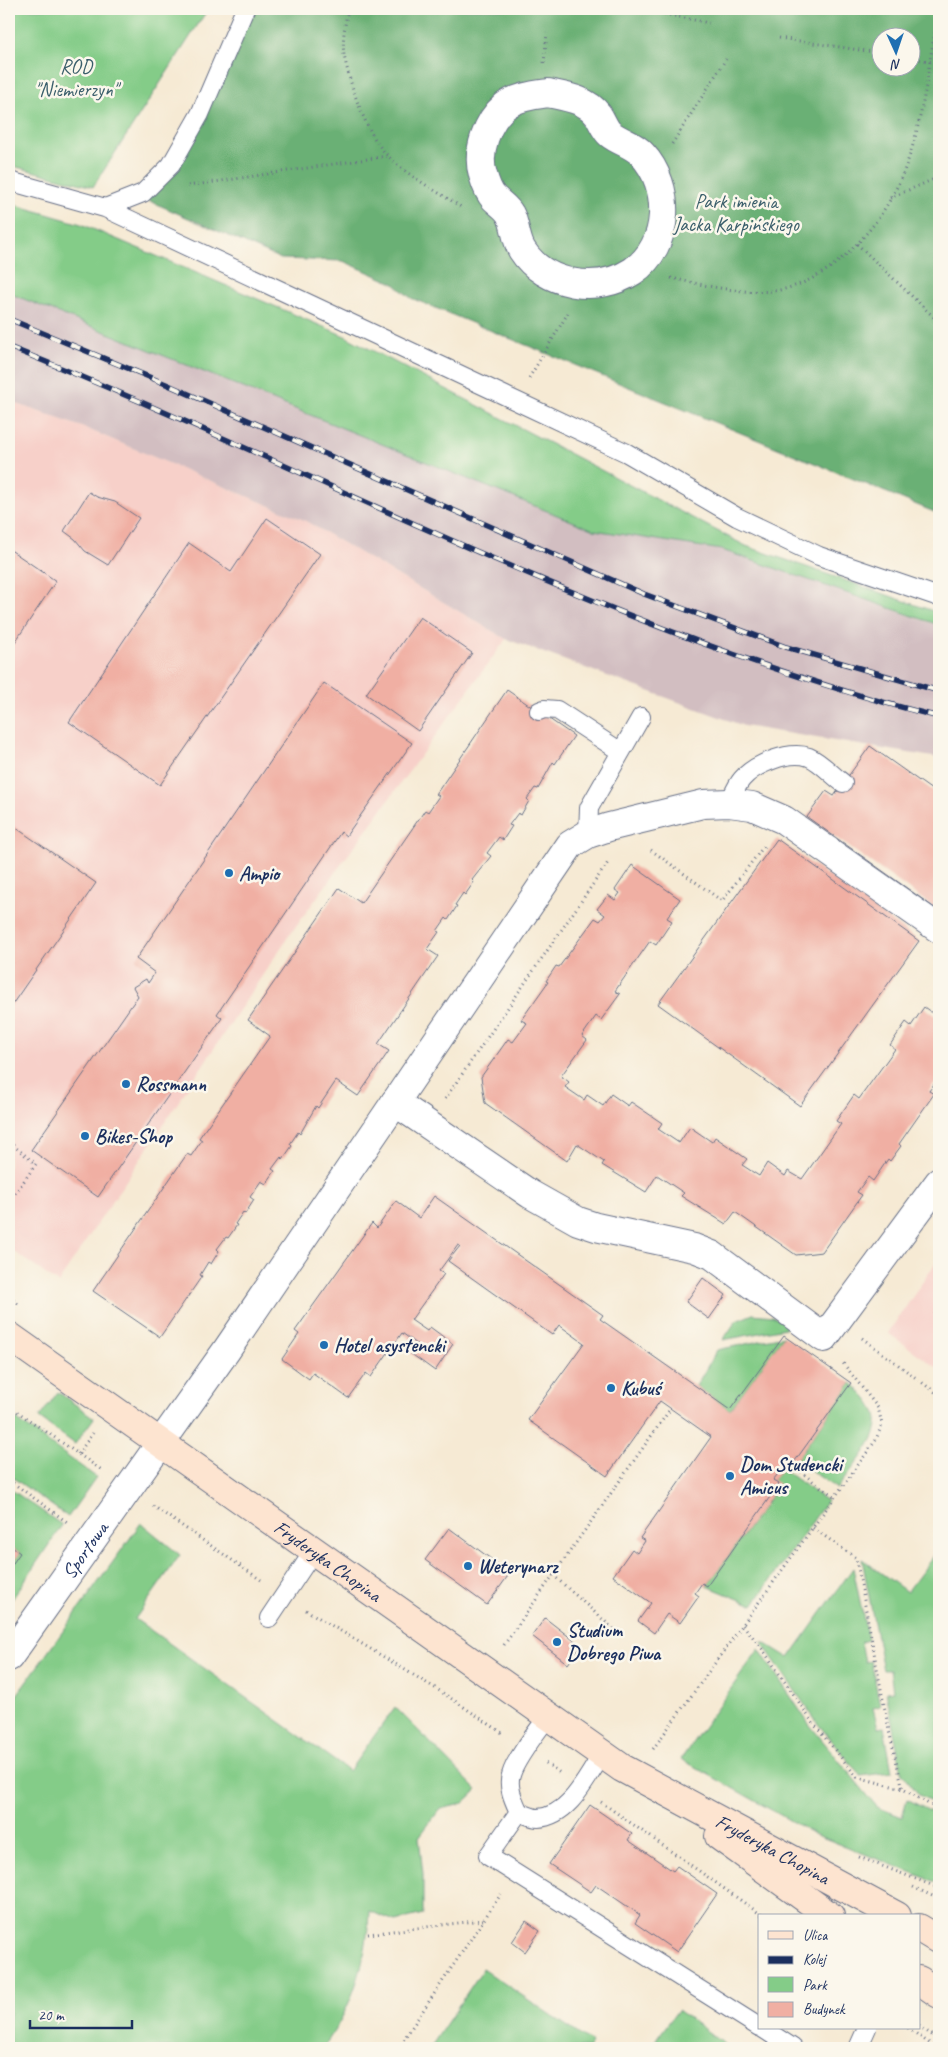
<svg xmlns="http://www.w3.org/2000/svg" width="948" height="2057" viewBox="0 0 948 2057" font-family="Caveat,sans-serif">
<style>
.built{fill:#f7d0c9}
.industrial{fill:#d2bec1}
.green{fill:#84cc88;stroke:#507e73}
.forest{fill:#6bb074;stroke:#437069;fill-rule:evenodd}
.building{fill:#f0afa3}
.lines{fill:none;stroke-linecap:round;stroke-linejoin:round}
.lane-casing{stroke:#687087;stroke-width:20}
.street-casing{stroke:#687087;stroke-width:30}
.secondary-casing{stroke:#687087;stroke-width:30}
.path{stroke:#687087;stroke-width:3;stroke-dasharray:1 4;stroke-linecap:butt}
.lane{stroke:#fff;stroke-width:18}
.street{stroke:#fff;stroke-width:28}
.secondary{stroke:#fde4d0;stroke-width:28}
.rail-casing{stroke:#1b2f5e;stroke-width:5.5}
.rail{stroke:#fbf7ec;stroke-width:4;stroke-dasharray:11;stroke-linecap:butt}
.poi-dot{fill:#1f6fb2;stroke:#fbf7ec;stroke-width:2}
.labels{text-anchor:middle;stroke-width:5;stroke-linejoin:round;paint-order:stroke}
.park-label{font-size:20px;fill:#3a5e6b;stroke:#fbf7ec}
.poi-label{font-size:20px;font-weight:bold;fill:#1b2f5e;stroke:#fbf7ec;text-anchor:start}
.street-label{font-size:20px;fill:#1b2f5e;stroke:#fbf7ec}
</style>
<rect width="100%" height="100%" fill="#fbf7ec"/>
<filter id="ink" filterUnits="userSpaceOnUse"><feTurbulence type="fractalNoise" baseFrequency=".02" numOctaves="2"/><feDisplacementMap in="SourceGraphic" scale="10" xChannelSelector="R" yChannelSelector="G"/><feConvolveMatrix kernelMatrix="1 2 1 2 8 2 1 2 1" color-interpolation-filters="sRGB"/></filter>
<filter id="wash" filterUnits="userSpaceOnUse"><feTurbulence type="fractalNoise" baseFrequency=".0096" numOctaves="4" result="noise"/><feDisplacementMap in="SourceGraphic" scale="20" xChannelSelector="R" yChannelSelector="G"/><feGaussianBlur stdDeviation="1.12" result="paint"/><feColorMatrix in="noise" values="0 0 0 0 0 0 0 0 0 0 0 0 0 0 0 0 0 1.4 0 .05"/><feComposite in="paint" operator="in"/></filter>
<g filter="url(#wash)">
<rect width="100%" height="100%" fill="#f6ead4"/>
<!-- built -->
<path class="built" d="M 9,401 L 85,428 L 304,520 L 506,639 L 288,937 L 58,1283 L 9,1248 Z
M 939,1258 L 939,1369 L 888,1333 Z"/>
<!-- industrial -->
<path class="industrial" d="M 9,268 L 722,550 L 939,626 L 939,758 L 744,726 L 506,639 L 304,520 L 85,428 L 9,401 Z"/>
<!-- green -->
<path class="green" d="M 9,9 L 208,9 L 93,187 L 9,165 Z
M 9,203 L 81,224 L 345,336 L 746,546 L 939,613 L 939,625 L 722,550 L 594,530 L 9,293 Z
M 753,1314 L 773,1316 L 790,1327 L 723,1340 L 736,1321 Z
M 784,1336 L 730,1410 L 696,1386 L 717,1350 Z
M 851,1383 C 861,1391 879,1410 877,1424 C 876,1443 848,1473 837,1489 L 796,1460 Z
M 58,1392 L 94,1418 L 75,1444 L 39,1418 Z
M 9,1414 L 96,1477 L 68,1517 L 9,1475 Z
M 782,1469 L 827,1501 L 753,1605 L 707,1586 L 779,1485 L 773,1480 Z
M 9,1488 L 62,1525 L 9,1604 L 9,1569 L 20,1553 L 9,1545 Z
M 141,1523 L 180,1555 L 135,1619 L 349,1771 L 395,1707 L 477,1790 L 462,1804 L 440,1809 L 419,1837 L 423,1875 L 423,1914 L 395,1921 L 369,1911 C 367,1962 353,2006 323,2048 L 9,2048 L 9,1706 Z
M 939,1549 L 939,1805 L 919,1795 L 902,1773 L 886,1692 L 893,1691 L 890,1670 L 883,1670 L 862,1559 L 907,1592 Z
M 853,1568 L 868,1640 L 861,1642 L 865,1662 L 871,1661 L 880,1706 L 873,1708 L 878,1728 L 884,1727 L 892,1772 L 861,1776 L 818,1724 L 762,1643 L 763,1642 L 789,1658 Z
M 759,1649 L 809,1724 L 877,1807 L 902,1817 L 907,1799 L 939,1816 L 938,1883 L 814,1834 L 681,1759 Z
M 483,1969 L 592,2043 L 589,2048 L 430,2048 Z
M 678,2010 L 730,2048 L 650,2048 Z"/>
<!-- forest -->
<path class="forest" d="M 256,9 L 939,9 L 939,514 L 411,298 L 393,283 L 343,261 L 281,259 L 143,198 ZM 880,38 L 910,38 L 910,68 L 880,68 Z"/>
<g id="blocks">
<!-- building -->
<path class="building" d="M 89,492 L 97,497 L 115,502 L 139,518 L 108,565 L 85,551 L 75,539 L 64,531 Z
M 267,518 L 320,554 L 160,785 L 69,722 L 189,543 L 231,572 Z
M 9,549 L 56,581 L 9,651 Z
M 420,617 L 472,653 L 418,731 L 366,694 Z
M 324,683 L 412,743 L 346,836 L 341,832 L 217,1014 L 222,1018 L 98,1197 L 31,1150 L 138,996 L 133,987 L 146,979 L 148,983 L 155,973 L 136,959 Z
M 507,690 L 574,736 L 555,764 L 553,762 L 538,789 L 535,788 L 527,799 L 529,801 L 521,815 L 518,813 L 509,825 L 512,826 L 503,840 L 499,837 L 487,853 L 491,856 L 472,880 L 474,882 L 465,895 L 463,893 L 455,905 L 457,906 L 448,920 L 446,918 L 437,931 L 439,932 L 427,949 L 438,956 L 378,1044 L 389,1051 L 358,1096 L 336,1081 L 318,1108 L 316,1106 L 300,1134 L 298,1132 L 290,1144 L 292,1146 L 283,1159 L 281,1157 L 272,1169 L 275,1171 L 266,1184 L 261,1181 L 250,1197 L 254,1200 L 245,1214 L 243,1212 L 235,1224 L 237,1225 L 228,1238 L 226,1237 L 217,1249 L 219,1251 L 211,1264 L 208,1262 L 200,1275 L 202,1276 L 160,1337 L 93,1291 L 187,1154 L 191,1156 L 202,1140 L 199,1138 L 270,1036 L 248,1020 L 339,888 L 361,903 L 425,810 L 428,812 L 439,796 L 436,794 Z
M 870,746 L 939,795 L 939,911 L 807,817 L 826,791 L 834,796 Z
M 9,823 L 96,883 L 9,1009 Z
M 777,839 L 919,941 L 800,1106 L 658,1004 Z
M 632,865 L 680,899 L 667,918 L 672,921 L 656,945 L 650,941 L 615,991 L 620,994 L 601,1020 L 596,1016 L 582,1036 L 587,1040 L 561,1076 L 569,1082 L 565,1087 L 584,1100 L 587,1095 L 603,1106 L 611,1094 L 628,1106 L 631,1102 L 662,1123 L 658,1129 L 679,1143 L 690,1127 L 712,1142 L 715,1137 L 747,1159 L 742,1165 L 759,1176 L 767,1163 L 785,1176 L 788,1171 L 802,1179 L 841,1124 L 836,1121 L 854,1095 L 859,1099 L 895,1049 L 890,1045 L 906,1022 L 911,1026 L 924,1007 L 939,1018 L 939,1088 L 934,1084 L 929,1091 L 934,1094 L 899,1144 L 901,1146 L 890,1161 L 888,1159 L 873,1181 L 868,1177 L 857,1192 L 862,1195 L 822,1252 L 796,1255 L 735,1212 L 726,1224 L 681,1196 L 684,1193 L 657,1175 L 646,1192 L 602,1165 L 604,1162 L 577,1144 L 567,1161 L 485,1103 L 481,1077 L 508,1039 L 513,1042 L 527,1023 L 521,1020 L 548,982 L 546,981 L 556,966 L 559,967 L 595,918 L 600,921 L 605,915 L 597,909 L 608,895 L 615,900 L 620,893 L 615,890 Z
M 434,1196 L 603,1315 L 600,1319 L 730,1410 L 784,1336 L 851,1383 L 787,1472 L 782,1469 L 773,1480 L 779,1484 L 707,1586 L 702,1583 L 695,1593 L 699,1596 L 680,1623 L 667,1614 L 654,1633 L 638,1621 L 651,1603 L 613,1576 L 632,1549 L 637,1553 L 645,1541 L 640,1538 L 711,1437 L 660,1401 L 607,1476 L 528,1420 L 584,1343 L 559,1325 L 552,1335 L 448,1261 L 460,1246 L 458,1245 L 439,1271 L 444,1274 L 411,1320 L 427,1331 L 430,1327 L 453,1344 L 435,1371 L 410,1353 L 417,1344 L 402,1333 L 371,1377 L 366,1373 L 348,1398 L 313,1373 L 309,1379 L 282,1359 L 299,1334 L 295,1331 L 372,1223 L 377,1228 L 396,1201 L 419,1218 Z
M 703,1278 L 726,1295 L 709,1319 L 686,1302 Z
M 939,1306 L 939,1318 L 934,1314 Z
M 449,1528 L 510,1573 L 487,1605 L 425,1560 Z
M 9,1545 L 20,1553 L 9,1569 Z
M 545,1618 L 581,1646 L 568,1664 L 532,1636 Z
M 590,1805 L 632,1834 L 628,1840 L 673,1871 L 677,1866 L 717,1894 L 677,1952 L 635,1923 L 640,1915 L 596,1885 L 591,1892 L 549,1864 Z
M 526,1921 L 540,1931 L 525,1952 L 512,1942 Z"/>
</g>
</g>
<g filter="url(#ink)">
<use href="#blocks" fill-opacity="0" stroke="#687087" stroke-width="1"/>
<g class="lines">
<defs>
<path id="lane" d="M 9,181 L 105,208 L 143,193 L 171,165 L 200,114 L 245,9
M 105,208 L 627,453 L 737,517 L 819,556 L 939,597
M 539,711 L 544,709 L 557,710 L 621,752
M 729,803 C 733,795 736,786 742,779 C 755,764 789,750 809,757 C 821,762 833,776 843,783
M 588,834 L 589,808 L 641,717
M 269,1618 L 313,1552
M 549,1715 C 539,1729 515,1759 511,1775 C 507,1787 514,1801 519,1812 C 525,1814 532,1818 538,1818 C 570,1816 587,1777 603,1753
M 519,1812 L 488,1856 L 759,2027
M 762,2028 L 793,2048
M 858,2048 L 867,2028"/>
<g id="street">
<path d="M 548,93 C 566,97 586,99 598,115 C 602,121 605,130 610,134 C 620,142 633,144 642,154 C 672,186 671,245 633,271 C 598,294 545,286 522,250 C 515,238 516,225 510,214 C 507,208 499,203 494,198 C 489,193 485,182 483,175 C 476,152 487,121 505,106 C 517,97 534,95 548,93 Z"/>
<path d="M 395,1102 L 530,1194 L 578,1221 L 596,1227 L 694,1248 L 712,1255 L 824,1338 L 939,1182"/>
<path id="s1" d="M 9,1657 L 226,1351 L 570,845 L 588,834 L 609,827 L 703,804 L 729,803 L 752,806 L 784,820 L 939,929"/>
</g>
<g id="secondary">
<path id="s2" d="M 9,1336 L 622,1768 L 897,1916"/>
<path d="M 719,1836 L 830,1916"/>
<path d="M 919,1928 L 939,1940"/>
<path d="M 919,1980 L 939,1994"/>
</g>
</defs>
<!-- lane casing -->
<use href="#lane" class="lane-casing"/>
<!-- street casing -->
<use href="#street" class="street-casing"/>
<!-- secondary casing -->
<use href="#secondary" class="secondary-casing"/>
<!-- path -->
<path class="path" d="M 348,9 C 345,24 342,39 344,55 C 350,85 366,134 388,156 C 409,177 437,191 461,207
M 640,9 L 709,23
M 779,38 L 880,53
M 910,58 L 939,63
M 544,63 L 547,33
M 672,144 L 726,59
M 188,186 L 387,156
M 890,198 L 939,177
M 857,244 L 939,322
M 671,278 C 704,285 738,294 772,291 C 796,289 822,275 840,260 C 922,189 920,106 939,9
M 529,378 L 568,313
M 651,850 L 722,901 L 764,846
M 445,1099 L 609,861
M 9,1142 L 36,1164 L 9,1202
M 9,1297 L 21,1306
M 862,1338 L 939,1395
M 9,1406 L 103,1471
M 78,1454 L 93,1433
M 792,1466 L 835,1497
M 9,1480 L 67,1522
M 153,1506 L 261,1580
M 813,1528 L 856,1558 L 889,1731 L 903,1789
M 553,1575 L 618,1633
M 306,1610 L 440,1691 L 504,1734
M 743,1625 L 761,1647 L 813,1723 L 857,1777 L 903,1789 L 939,1810
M 504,1645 L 671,1408
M 653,1749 L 876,1440 L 882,1424 L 878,1408 L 843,1363
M 546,1763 L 560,1773
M 601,1802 L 763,1916
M 859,1857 L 939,1888
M 913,1887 L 939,1899
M 368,1934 L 483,1920
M 919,2026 L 939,2040
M 908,2028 L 936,2048
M 398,2048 L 501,1894"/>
<!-- lane -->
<use href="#lane" class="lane"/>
<!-- street -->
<use href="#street" class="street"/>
<!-- secondary -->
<use href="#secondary" class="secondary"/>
<defs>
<path id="rail" d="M 9,319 L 166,384 L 644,594 L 786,647 L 939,691
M 9,347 C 319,470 614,636 939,717"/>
</defs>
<!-- rail casing -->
<use href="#rail" class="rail-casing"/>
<!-- rail -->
<use href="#rail" class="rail"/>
</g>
</g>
<!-- markers -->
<g class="poi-dot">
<circle cx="229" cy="873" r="5"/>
<circle cx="126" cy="1084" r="5"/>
<circle cx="85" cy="1136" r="5"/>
<circle cx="324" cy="1345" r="5"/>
<circle cx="611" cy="1388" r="5"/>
<circle cx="730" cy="1476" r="5"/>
<circle cx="468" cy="1566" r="5"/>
<circle cx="557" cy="1642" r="5"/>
</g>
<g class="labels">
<!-- park labels -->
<g class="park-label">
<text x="76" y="73">ROD<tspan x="76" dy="23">"Niemierzyn"</tspan></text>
<text x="736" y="208">Park imienia<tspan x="736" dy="23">Jacka Karpińskiego</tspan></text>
</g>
<!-- poi labels -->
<g class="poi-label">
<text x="239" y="880">Ampio</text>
<text x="136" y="1091">Rossmann</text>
<text x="95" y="1143">Bikes-Shop</text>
<text x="334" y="1352">Hotel asystencki</text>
<text x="621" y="1395">Kubuś</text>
<text x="740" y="1471">Dom Studencki<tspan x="740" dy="23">Amicus</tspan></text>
<text x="478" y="1573">Weterynarz</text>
<text x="567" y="1637">Studium<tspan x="567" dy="23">Dobrego Piwa</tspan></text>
</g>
<!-- street labels -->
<g class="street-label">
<text dy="7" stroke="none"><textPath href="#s1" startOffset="131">Sportowa</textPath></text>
<text dy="7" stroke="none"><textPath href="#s2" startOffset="390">Fryderyka Chopina</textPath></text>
<text dy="7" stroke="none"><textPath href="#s2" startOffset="921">Fryderyka Chopina</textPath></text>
</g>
</g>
<!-- margin -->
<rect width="948" height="2057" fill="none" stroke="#fbf7ec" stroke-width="30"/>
<!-- legend -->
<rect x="758" y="1914" width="162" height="115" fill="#fbf7ec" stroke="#a1a7b3"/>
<rect x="768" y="1931" width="25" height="8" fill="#fde4d0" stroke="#a1a7b3"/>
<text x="803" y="1940" font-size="15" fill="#1b2f5e">Ulica</text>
<rect x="768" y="1956" width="25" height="8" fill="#1b2f5e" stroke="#a1a7b3"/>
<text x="803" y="1964" font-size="15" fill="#1b2f5e">Kolej</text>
<rect x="768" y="1977" width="25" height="15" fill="#84cc88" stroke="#a1a7b3"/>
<text x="803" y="1990" font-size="15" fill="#1b2f5e">Park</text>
<rect x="768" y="2002" width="25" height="15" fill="#f0afa3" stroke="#a1a7b3"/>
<text x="803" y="2014" font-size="15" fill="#1b2f5e">Budynek</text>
<!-- north arrow -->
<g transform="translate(896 52) rotate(177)"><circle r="24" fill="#fbf7ec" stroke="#a1a7b3"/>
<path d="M0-4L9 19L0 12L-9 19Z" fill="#1f6fb2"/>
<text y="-8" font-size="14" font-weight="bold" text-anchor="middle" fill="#1b2f5e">N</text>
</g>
<!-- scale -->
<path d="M30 2020v8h102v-8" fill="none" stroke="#1b2f5e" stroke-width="2.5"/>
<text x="38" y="2020" font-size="15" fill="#1b2f5e" stroke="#fbf7ec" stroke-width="4" paint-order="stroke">20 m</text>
</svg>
